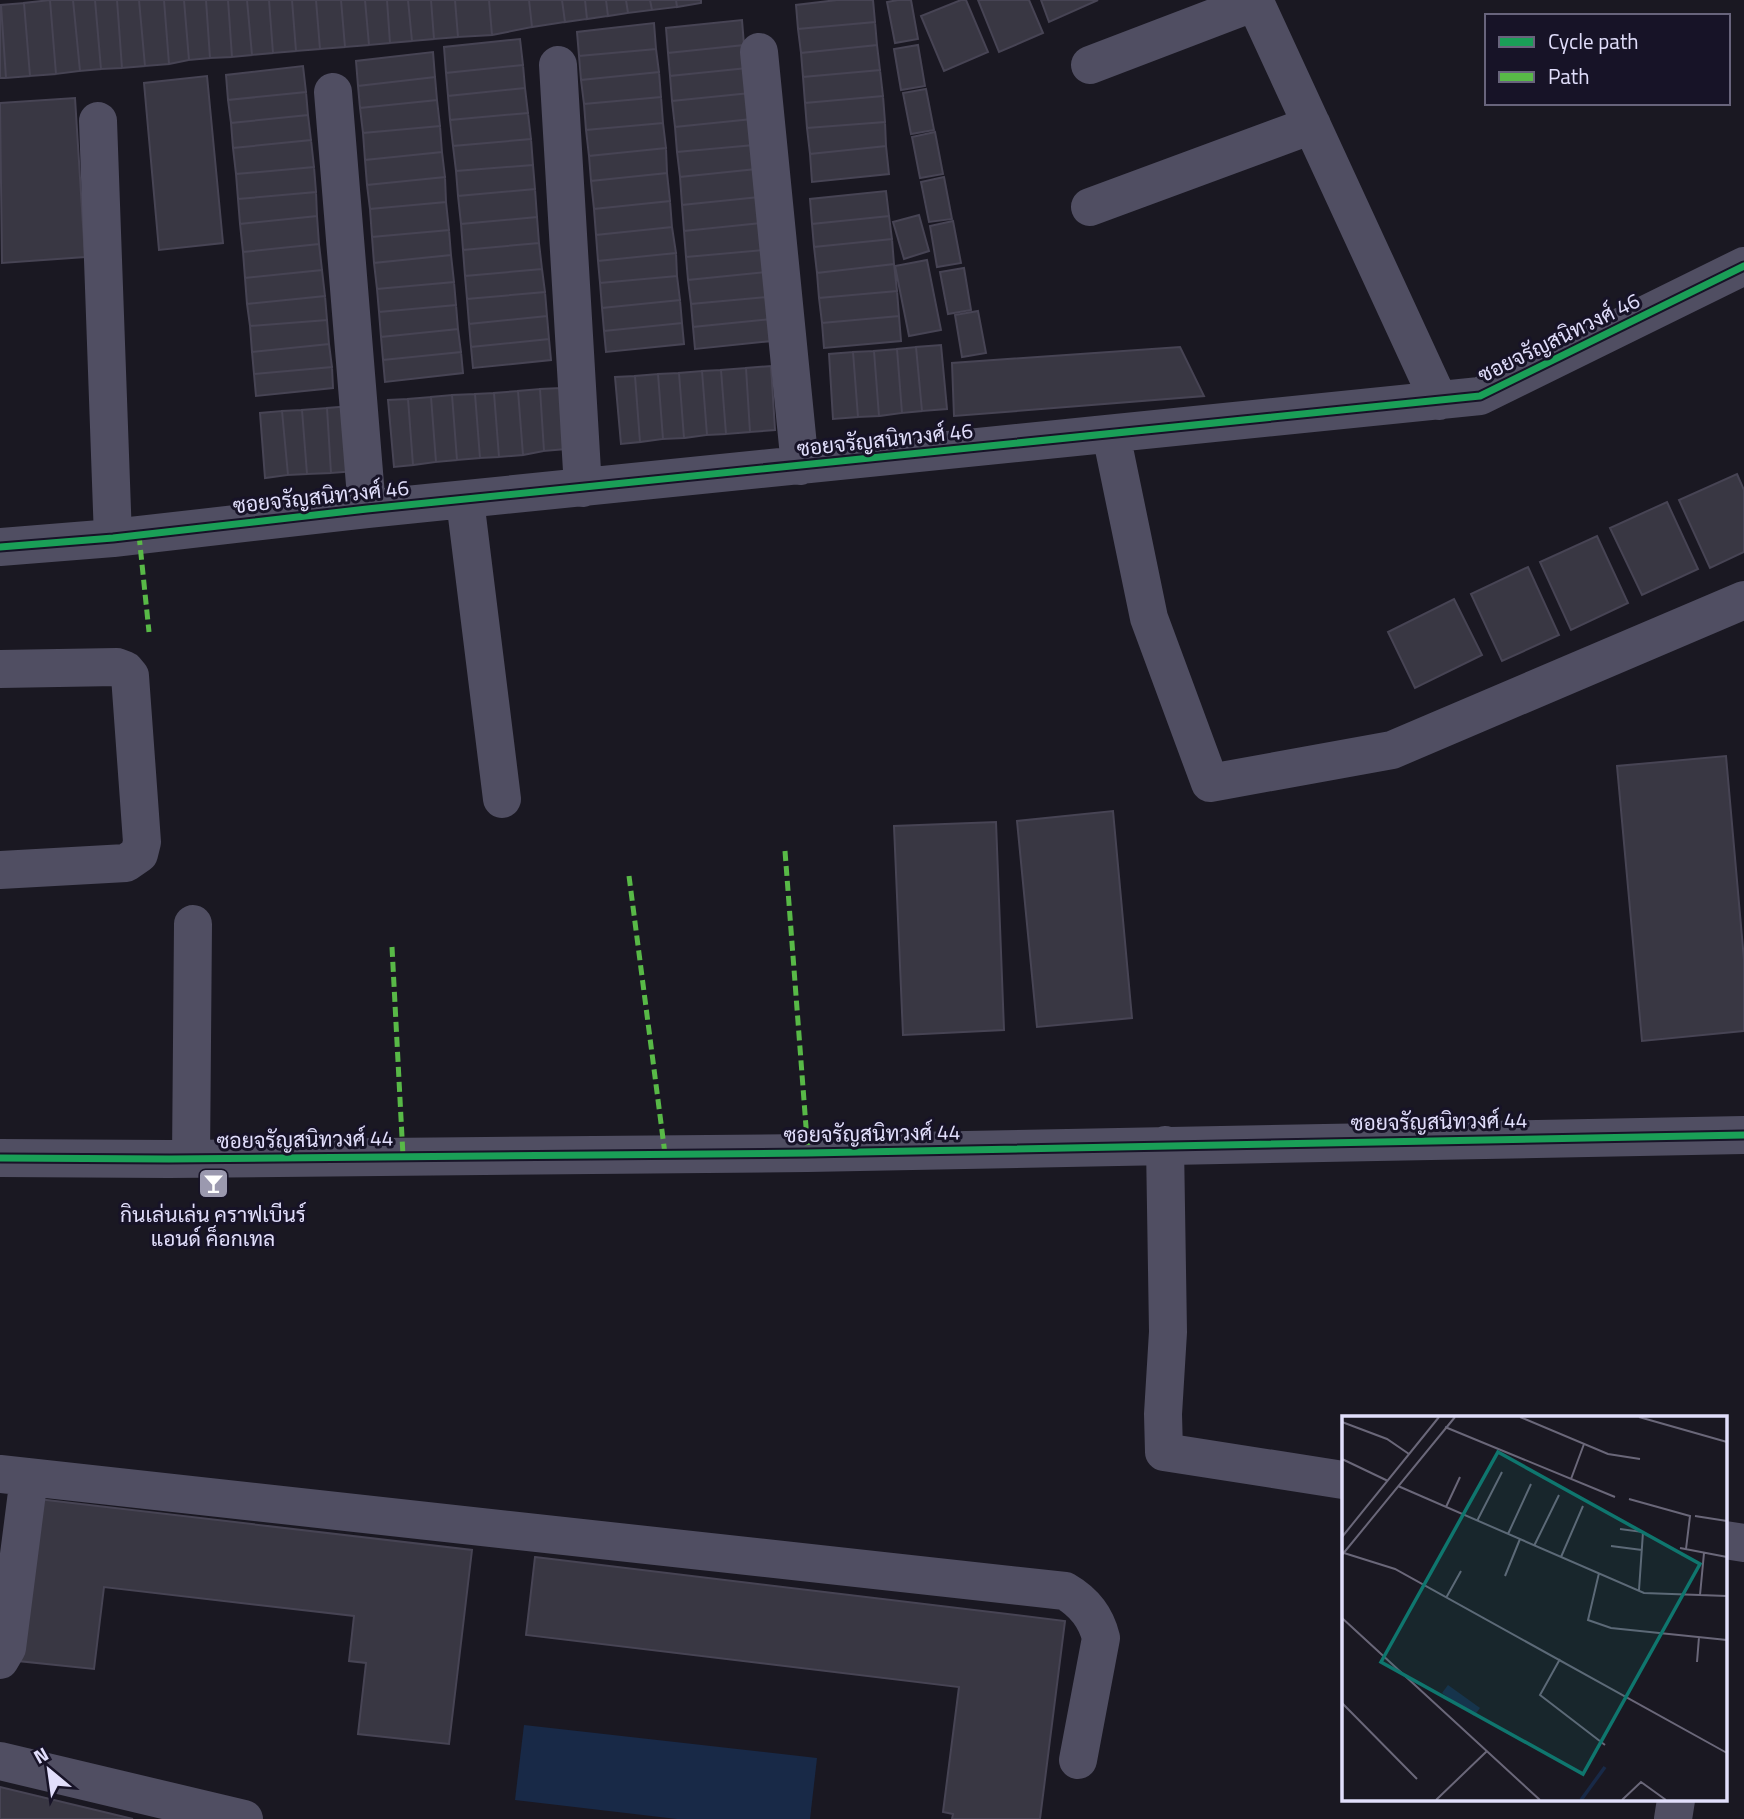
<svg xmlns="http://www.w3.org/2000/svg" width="1744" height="1819" viewBox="0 0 1744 1819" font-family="'Titillium Web',Sarabun,sans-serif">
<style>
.water{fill:#182947}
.building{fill:#393743;stroke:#474454;stroke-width:2}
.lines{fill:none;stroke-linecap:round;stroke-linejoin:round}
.minor{stroke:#504e62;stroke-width:38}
.quiet{stroke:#58b947;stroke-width:5;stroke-dasharray:10 5;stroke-linecap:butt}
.cycleway-casing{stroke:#171327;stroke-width:11}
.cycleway{stroke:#1a9f57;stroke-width:7}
.labels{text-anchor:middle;stroke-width:6;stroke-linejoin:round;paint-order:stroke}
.street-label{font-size:21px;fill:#e1defb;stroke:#171327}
.poi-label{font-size:21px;fill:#e1defb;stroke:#171327}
.inset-river{fill:none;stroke:#182947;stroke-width:3.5}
.inset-road{fill:none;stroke:#6a6779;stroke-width:2}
.view{fill:#0f766e;fill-opacity:0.15;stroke:#0f766e;stroke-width:3.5}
.inset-edge{fill:none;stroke:#e1defb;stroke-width:3.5}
</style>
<rect width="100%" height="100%" fill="#1a1822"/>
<!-- water -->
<path class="water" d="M 524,1725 L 817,1758 L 810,1819 L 677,1819 L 515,1800 Z"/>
<!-- building -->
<path class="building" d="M 50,0 L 56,74 L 30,76 L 24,3 Z
M 50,0 L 73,0 L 80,71 L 56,74 Z
M 73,0 L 95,0 L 101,69 L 80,71 Z
M 95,0 L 117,0 L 122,68 L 101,69 Z
M 117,0 L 139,0 L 145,66 L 122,68 Z
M 139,0 L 164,0 L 169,64 L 145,66 Z
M 164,0 L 184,0 L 189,60 L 169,64 Z
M 184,0 L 206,0 L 210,58 L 189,60 Z
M 206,0 L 228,0 L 232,57 L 210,58 Z
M 228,0 L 247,0 L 252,55 L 232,57 Z
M 247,0 L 269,0 L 273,53 L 252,55 Z
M 269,0 L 292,0 L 296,51 L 273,53 Z
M 292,0 L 316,0 L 320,49 L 296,51 Z
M 316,0 L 341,0 L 345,47 L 320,49 Z
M 341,0 L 365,0 L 369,45 L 345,47 Z
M 365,0 L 387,0 L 390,43 L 369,45 Z
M 387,0 L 408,0 L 412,41 L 390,43 Z
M 408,0 L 431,0 L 434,39 L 412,41 Z
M 431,0 L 455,0 L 458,37 L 434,39 Z
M 455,0 L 489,0 L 492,35 L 458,37 Z
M 489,0 L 529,0 L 532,27 L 492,35 Z
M 529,0 L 562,0 L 565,22 L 532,27 Z
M 562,0 L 585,0 L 587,19 L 565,22 Z
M 585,0 L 606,0 L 608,16 L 587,19 Z
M 606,0 L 626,0 L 628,13 L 608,16 Z
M 626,0 L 650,0 L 652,10 L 628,13 Z
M 650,0 L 676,0 L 677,7 L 652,10 Z
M 676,0 L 701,0 L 701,3 L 677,7 Z
M 837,0 L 873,0 L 875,22 L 798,29 L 796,5 Z
M 898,0 L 911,0 L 918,39 L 895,43 L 887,2 Z
M 961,0 L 966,0 L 988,52 L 944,71 L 921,16 Z
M 978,0 L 1029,0 L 1043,33 L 999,52 Z
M 1041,0 L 1098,0 L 1049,22 Z
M 24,3 L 30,76 L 6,78 L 1,5 Z
M 1,5 L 6,78 L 0,78 L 0,5 Z
M 742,20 L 744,45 L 668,53 L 666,28 Z
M 875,22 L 877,45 L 801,53 L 798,29 Z
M 654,23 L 656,49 L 579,56 L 577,32 Z
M 520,39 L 523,65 L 446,73 L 444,47 Z
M 744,45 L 747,68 L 670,76 L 668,53 Z
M 877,45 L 880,70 L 803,77 L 801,53 Z
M 918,45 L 925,86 L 901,90 L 894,49 Z
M 656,49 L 659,72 L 581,80 L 579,56 Z
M 433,52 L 435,77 L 358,86 L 356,61 Z
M 523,65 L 525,88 L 448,96 L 446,73 Z
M 303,66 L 306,92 L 228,100 L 226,75 Z
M 747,68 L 750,93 L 672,101 L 670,76 Z
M 880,70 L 883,96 L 805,103 L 803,77 Z
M 659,72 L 661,97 L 584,104 L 581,80 Z
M 207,76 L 223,243 L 159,250 L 144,83 Z
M 435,77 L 437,100 L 360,108 L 358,86 Z
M 525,88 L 528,113 L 450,120 L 448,96 Z
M 926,89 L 934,130 L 911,134 L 903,93 Z
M 306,92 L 308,115 L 231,123 L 228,100 Z
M 750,93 L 752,119 L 675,127 L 672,101 Z
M 883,96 L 885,122 L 807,128 L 805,103 Z
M 661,97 L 663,123 L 586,130 L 584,104 Z
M 75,98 L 85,257 L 2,263 L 0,103 Z
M 437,100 L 440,126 L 363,133 L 360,108 Z
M 528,113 L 531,139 L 453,146 L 450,120 Z
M 308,115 L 311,140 L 233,148 L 231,123 Z
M 752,119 L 754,145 L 677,152 L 675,127 Z
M 885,122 L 886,146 L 810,154 L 807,128 Z
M 663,123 L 666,148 L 589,156 L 586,130 Z
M 440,126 L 442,152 L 365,160 L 363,133 Z
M 935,132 L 943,174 L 920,178 L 912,137 Z
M 531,139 L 533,165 L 456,171 L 453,146 Z
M 311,140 L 314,167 L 236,174 L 233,148 Z
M 754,145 L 756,169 L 680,177 L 677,152 Z
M 886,146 L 889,174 L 812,182 L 810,154 Z
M 666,148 L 667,173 L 591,181 L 589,156 Z
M 442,152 L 445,177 L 367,185 L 365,160 Z
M 533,165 L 535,189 L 458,196 L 456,171 Z
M 314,167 L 316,192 L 238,199 L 236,174 Z
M 756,169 L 759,197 L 682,205 L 680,177 Z
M 667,173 L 670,201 L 594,209 L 591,181 Z
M 445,177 L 446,202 L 370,209 L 367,185 Z
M 944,177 L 952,219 L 929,222 L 921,182 Z
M 535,189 L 537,217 L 461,224 L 458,196 Z
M 886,191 L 889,216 L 812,224 L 810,199 Z
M 316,192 L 317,216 L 240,224 L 238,199 Z
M 759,197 L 761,223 L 684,231 L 682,205 Z
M 670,201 L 672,227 L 596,235 L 594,209 Z
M 446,202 L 449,230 L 372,237 L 370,209 Z
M 919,215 L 929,251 L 904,259 L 893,222 Z
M 317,216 L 319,244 L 243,252 L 240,224 Z
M 889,216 L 892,239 L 814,247 L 812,224 Z
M 537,217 L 539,243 L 463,250 L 461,224 Z
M 953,221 L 961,263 L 937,267 L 930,226 Z
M 761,223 L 764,250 L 686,257 L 684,231 Z
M 672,227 L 676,253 L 598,261 L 596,235 Z
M 449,230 L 451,255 L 374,263 L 372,237 Z
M 892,239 L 894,264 L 817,273 L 814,247 Z
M 539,243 L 542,269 L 465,276 L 463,250 Z
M 319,244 L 322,270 L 245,278 L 243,252 Z
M 764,250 L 766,272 L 688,280 L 686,257 Z
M 676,253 L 677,276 L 600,283 L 598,261 Z
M 451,255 L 454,282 L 377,289 L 374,263 Z
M 927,260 L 941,330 L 909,336 L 895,266 Z
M 894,264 L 897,291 L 819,298 L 817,273 Z
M 964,268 L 971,310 L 948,314 L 940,272 Z
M 542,269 L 545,292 L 467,299 L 465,276 Z
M 322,270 L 325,296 L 247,304 L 245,278 Z
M 766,272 L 768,297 L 691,304 L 688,280 Z
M 677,276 L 680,300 L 602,308 L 600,283 Z
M 454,282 L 456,305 L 379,312 L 377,289 Z
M 897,291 L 899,316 L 822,323 L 819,298 Z
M 545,292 L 547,316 L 469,324 L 467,299 Z
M 325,296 L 327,320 L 250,326 L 247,304 Z
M 768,297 L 771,319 L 693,327 L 691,304 Z
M 680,300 L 682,323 L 604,331 L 602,308 Z
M 456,305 L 458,329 L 381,337 L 379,312 Z
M 978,311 L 986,353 L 962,357 L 955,315 Z
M 547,316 L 549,339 L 471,347 L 469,324 Z
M 899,316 L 901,341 L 824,348 L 822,323 Z
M 771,319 L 772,341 L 695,349 L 693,327 Z
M 327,320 L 329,344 L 252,352 L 250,326 Z
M 682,323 L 684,344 L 606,352 L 604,331 Z
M 458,329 L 461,352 L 383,360 L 381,337 Z
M 549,339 L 551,360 L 473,368 L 471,347 Z
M 329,344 L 332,367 L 254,374 L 252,352 Z
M 941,345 L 947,409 L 922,411 L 916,347 Z
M 916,347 L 922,411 L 902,413 L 897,349 Z
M 1180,347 L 1204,396 L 954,416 L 952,363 Z
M 897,349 L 902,413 L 879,416 L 874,351 Z
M 874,351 L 879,416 L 858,417 L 853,352 Z
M 461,352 L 463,373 L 385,382 L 383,360 Z
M 853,352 L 858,417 L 833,419 L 829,354 Z
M 771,366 L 775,430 L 750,432 L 746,368 Z
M 332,367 L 333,388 L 256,396 L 254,374 Z
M 746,368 L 750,432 L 726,434 L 721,370 Z
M 721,370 L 726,434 L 707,435 L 702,371 Z
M 702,371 L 707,435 L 684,438 L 679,373 Z
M 679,373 L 684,438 L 663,439 L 658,374 Z
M 658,374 L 663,439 L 640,442 L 635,376 Z
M 635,376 L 640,442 L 621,444 L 615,377 Z
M 561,388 L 566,449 L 544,451 L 540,389 Z
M 540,389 L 544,451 L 523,455 L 518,391 Z
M 518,391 L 523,455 L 499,457 L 494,393 Z
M 494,393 L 499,457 L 480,458 L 475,394 Z
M 475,394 L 480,458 L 457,460 L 452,395 Z
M 452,395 L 457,460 L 436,462 L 431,397 Z
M 431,397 L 436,462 L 413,465 L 408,399 Z
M 408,399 L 413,465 L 394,467 L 388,400 Z
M 351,406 L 356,471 L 331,473 L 327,408 Z
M 327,408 L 331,473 L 307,474 L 302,410 Z
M 302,410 L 307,474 L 288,475 L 282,411 Z
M 282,411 L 288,475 L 265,478 L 260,413 Z
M 1737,474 L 1744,490 L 1744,552 L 1710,568 L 1679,500 Z
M 1667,502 L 1698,569 L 1642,595 L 1610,528 Z
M 1597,536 L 1628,603 L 1571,630 L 1540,562 Z
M 1528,567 L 1559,635 L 1502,661 L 1471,594 Z
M 1454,599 L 1482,655 L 1415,688 L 1388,632 Z
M 1726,756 L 1744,960 L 1744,1031 L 1642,1041 L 1617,766 Z
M 1113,811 L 1132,1018 L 1037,1027 L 1017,821 Z
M 996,822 L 1004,1030 L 903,1035 L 894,826 Z
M 38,1499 L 472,1550 L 449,1744 L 358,1734 L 366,1663 L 349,1661 L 354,1616 L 104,1587 L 94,1669 L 18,1661 Z
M 535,1557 L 1065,1621 L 1040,1819 L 952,1819 L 953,1814 L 943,1812 L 959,1687 L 526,1635 Z
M 0,1787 L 133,1819 L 0,1819 Z"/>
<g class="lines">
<!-- minor -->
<path class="minor" d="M 759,52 L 800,466
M 558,65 L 583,488
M 1090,65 L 1255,2 L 1439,401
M 333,92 L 367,509
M 98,121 L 113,538
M 1090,207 L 1312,125
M 1111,434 L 1149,618 L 1210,783 L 1392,750 L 1744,600
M 465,500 L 502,799
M 0,547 L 113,538 L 367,509 L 1480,396 L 1744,266
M 0,669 L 117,667 L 125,670 L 130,676 L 142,842 L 139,854 L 126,863 L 0,870
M 1165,1145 L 1168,1332 L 1163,1414 L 1164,1452 L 1343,1480
M 0,1158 L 169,1159 L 808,1153 L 1744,1135
M 191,1159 L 193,924
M 0,1474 L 1065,1591 C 1084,1602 1096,1617 1101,1638 L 1078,1760
M 1725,1540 L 1744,1543
M 0,1660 L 7,1648 L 29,1477
M 0,1761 L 244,1819
M 1673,1819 L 1676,1800"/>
<!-- quiet -->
<path class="quiet" d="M 139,535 L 149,632
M 785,851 L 808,1153
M 629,876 L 665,1154
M 392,947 L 403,1156"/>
<defs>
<path id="cycleway" d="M 0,547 L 113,538 L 367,509 L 1480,396 L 1744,266
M 0,1158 L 169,1159 L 808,1153 L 1744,1135"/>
</defs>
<!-- cycleway casing -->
<use href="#cycleway" class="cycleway-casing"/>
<!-- cycleway -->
<use href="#cycleway" class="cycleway"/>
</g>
<!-- icons -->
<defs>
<symbol id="bar-square" viewBox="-11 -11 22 22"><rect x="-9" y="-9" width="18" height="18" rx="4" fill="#9b99af" stroke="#171327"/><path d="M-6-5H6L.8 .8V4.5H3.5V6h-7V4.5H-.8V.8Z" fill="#fff"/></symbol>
</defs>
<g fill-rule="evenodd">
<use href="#bar-square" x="196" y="1166" width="35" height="35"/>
</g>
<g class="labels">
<!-- street labels -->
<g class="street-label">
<text transform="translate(1559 338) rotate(-26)" y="7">ซอยจรัญสนิทวงศ์ 46</text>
<text transform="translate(885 440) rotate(-6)" y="7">ซอยจรัญสนิทวงศ์ 46</text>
<text transform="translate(321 497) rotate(-6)" y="7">ซอยจรัญสนิทวงศ์ 46</text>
<text transform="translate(1439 1122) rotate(-1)" y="7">ซอยจรัญสนิทวงศ์ 44</text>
<text transform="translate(872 1134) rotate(-1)" y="7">ซอยจรัญสนิทวงศ์ 44</text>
<text transform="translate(305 1140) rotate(-1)" y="7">ซอยจรัญสนิทวงศ์ 44</text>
</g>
<!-- poi labels -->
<g class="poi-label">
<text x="213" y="1222">กินเล่นเล่น คราฟเบีนร์<tspan x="213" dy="24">แอนด์ ค็อกเทล</tspan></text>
</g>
</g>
<!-- overview -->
<g transform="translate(1342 1416)">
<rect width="385" height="385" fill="#1a1822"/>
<path d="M 106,269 L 138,292 L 132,300 L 100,277 Z" fill="#182947"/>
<path class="inset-river" d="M 239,384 L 263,351"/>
<path class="inset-road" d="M 178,1 L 266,38 L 298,43M 297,1 L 385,26M 0,6 L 45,23 L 67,38M 103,11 L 273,81M 0,43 L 46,65M 229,63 L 242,28M 56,70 L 302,177 L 385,180M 287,83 L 348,100 L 344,133M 104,91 L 118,61M 353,100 L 385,105M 135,105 L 160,56M 278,113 L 301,116 L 297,174M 166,118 L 189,68M 0,121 L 97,1M 192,130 L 217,79M 269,130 L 300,134M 338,132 L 385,141M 2,137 L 53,153 L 385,337M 0,139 L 113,1M 219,141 L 241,90M 257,157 L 246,204 L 269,212 L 385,224M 163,160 L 178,123M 358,179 L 362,137M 104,182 L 119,155M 0,202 L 198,384M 218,243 L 198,279 L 263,329M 355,246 L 357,221M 0,287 L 75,363M 94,384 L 145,335M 280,384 L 299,366 L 324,384"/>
<path class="view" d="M 156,36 L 358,148 L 241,358 L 39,246 Z"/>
<rect width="385" height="385" class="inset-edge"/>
</g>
<!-- legend -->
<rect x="1485" y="14" width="245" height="91" fill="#171327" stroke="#68647c" stroke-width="2"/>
<rect x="1499" y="37" width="35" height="10" fill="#1a9f57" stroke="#68647c" stroke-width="2"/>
<text x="1548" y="49" font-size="21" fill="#e1defb">Cycle path</text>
<rect x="1499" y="72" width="35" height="10" fill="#58b947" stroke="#68647c" stroke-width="2"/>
<text x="1548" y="84" font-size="21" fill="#e1defb">Path</text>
<!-- north arrow -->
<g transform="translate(49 1770) rotate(331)" stroke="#171327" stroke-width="5" paint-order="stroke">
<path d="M0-5L12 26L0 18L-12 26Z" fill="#e1defb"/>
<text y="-10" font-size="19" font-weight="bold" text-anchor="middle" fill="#e1defb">N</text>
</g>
</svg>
